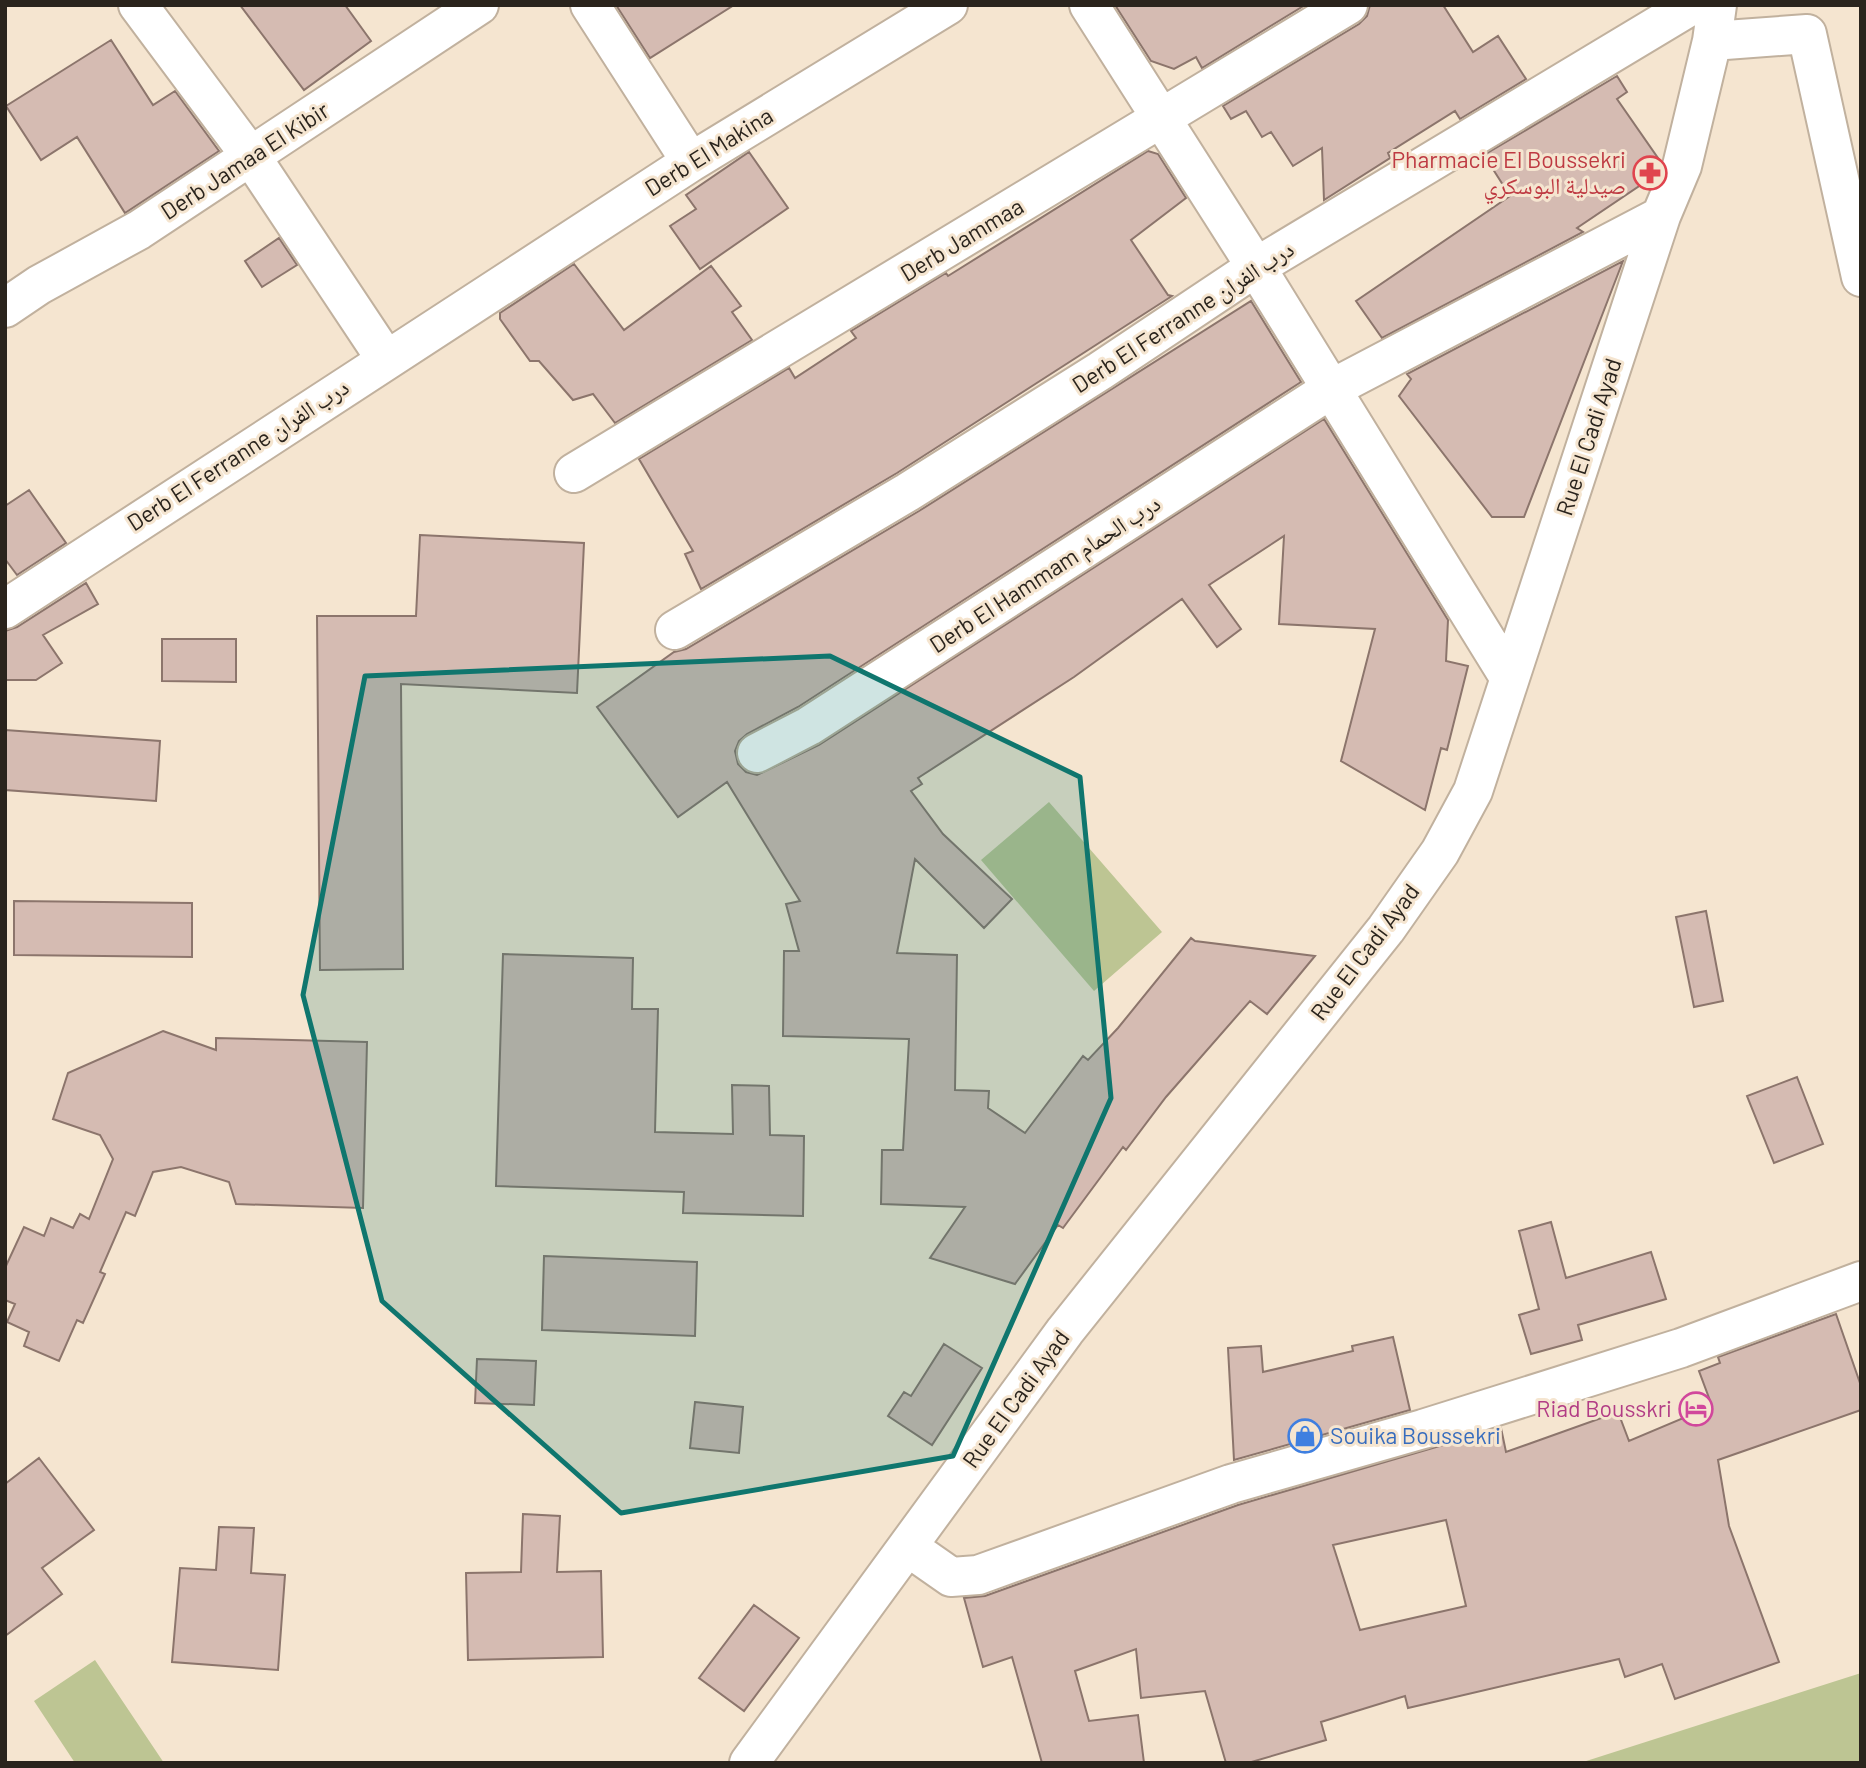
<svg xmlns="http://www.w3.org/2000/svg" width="1866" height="1768" viewBox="0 0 1866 1768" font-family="Barlow,'Noto Naskh Arabic',sans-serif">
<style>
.green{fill:#bdc593}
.building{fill:#d5bbb2;stroke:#8c756c;stroke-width:2;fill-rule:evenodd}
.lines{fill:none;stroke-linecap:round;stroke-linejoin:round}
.minor-casing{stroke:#c1b19e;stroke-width:42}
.minor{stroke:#fff;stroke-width:38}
.marked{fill:#0f766e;fill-opacity:0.2;stroke:#0f766e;stroke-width:5;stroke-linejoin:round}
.labels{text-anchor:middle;stroke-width:6;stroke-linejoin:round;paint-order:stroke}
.street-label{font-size:23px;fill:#2a241d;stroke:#f5e5d0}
.health-label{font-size:23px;fill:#be3a42;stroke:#f5e5d0;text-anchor:end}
.hotel-label{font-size:23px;fill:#b23c85;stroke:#f5e5d0;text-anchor:end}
.shop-label{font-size:23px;fill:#366cbe;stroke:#f5e5d0;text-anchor:start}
</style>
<rect width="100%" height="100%" fill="#f5e5d0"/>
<!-- green -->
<path class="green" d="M 1049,802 L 1162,932 L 1094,991 L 981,860 Z
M 95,1660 L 164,1763 L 75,1763 L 34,1701 Z
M 1861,1673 L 1861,1763 L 1580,1763 Z"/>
<!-- building -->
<path class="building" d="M 240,5 L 345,5 L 371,41 L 304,90 Z
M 616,5 L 734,5 L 650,58 Z
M 1115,5 L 1305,5 L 1202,68 L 1196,57 L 1174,69 L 1151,61 Z
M 1370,5 L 1443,5 L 1473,52 L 1498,36 L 1526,79 L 1460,119 L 1455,111 L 1388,153 L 1390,158 L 1324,200 L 1322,148 L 1293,166 L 1271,132 L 1262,137 L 1246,111 L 1231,119 L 1223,106 L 1359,24 L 1367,16 Z
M 111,40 L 153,105 L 175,91 L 219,151 L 125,213 L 77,137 L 41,160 L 6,106 Z
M 1617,76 L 1627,92 L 1617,99 L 1660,161 L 1654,176 L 1577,228 L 1583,232 L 1382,338 L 1356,301 L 1510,196 L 1484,155 Z
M 1148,151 L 1158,154 L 1186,198 L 1131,240 L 1168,295 L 1172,296 L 897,473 L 701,589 L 685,554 L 693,551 L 639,459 L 789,368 L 795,378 L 856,338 L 851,331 L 946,273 L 948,276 Z
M 749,152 L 788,208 L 700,269 L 670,226 L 696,209 L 686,195 Z
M 279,238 L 297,265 L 262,287 L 245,261 Z
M 1623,261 L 1524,517 L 1492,517 L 1399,396 L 1411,379 L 1407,374 Z
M 574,264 L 624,330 L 711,266 L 741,306 L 732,312 L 752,340 L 615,423 L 593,394 L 573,400 L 539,361 L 530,361 L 500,319 L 500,313 Z
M 1251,301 L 1301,382 L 798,707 L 747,734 L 739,741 L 735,751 L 738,764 L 746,772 L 757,775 L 819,745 L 1324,419 L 1448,620 L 1446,661 L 1468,666 L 1447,750 L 1441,748 L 1425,810 L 1341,761 L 1375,629 L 1279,624 L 1284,536 L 1209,585 L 1241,629 L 1217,647 L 1182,599 L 1074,677 L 918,778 L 922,784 L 911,791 L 943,834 L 1012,899 L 984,928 L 915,859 L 897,953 L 957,955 L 955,1090 L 989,1091 L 988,1108 L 1025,1133 L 1083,1056 L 1088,1060 L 1118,1028 L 1191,938 L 1195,941 L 1315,956 L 1267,1014 L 1250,1001 L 1166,1097 L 1126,1150 L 1123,1147 L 1063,1228 L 1058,1225 L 1015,1284 L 930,1258 L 965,1207 L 881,1204 L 882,1150 L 903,1150 L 909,1039 L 783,1036 L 784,951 L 799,951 L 786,904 L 800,901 L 727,782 L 678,817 L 597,707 L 674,652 L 686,649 L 919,511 Z
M 29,490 L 66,543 L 17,575 L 5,559 L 5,506 Z
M 420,535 L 584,543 L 577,693 L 401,684 L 403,969 L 320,970 L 317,616 L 416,616 Z
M 86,583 L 98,604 L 43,635 L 62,663 L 36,680 L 5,680 L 5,631 L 17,627 Z
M 162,639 L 236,639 L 236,682 L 162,681 Z
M 5,730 L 160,741 L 156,801 L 5,790 Z
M 14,901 L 192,903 L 192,957 L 14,955 Z
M 1706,911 L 1723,1001 L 1694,1007 L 1676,917 Z
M 503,954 L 633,958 L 632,1009 L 658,1009 L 655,1132 L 733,1134 L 732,1085 L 769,1086 L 770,1135 L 804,1136 L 803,1216 L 683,1213 L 684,1192 L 496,1186 Z
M 163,1031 L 216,1050 L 216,1038 L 367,1042 L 363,1208 L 236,1204 L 229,1182 L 181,1167 L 153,1172 L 135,1216 L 126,1212 L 100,1272 L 105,1274 L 83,1323 L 77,1320 L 59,1361 L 24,1346 L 29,1332 L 7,1322 L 15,1304 L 5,1300 L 5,1268 L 24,1227 L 44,1236 L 51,1218 L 73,1228 L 80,1214 L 89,1219 L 113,1159 L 100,1135 L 53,1119 L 68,1073 Z
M 1797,1077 L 1823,1144 L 1774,1163 L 1747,1096 Z
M 1551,1222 L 1566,1278 L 1651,1252 L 1666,1299 L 1578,1325 L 1582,1340 L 1531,1354 L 1519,1315 L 1539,1309 L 1519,1231 Z
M 544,1256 L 697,1262 L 695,1336 L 542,1330 Z
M 1836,1314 L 1861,1386 L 1861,1410 L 1718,1460 L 1729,1526 L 1779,1662 L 1675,1699 L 1662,1664 L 1625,1677 L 1619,1659 L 1408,1708 L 1405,1696 L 1321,1722 L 1326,1740 L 1248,1763 L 1226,1763 L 1205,1691 L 1141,1698 L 1136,1649 L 1075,1671 L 1089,1721 L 1138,1715 L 1144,1763 L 1042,1763 L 1012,1657 L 983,1667 L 964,1598 L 985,1596 L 1238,1505 L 1501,1428 L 1506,1452 L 1618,1412 L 1629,1441 L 1712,1406 L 1699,1371 L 1720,1363 L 1718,1357 ZM 1446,1520 L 1466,1606 L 1360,1630 L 1333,1545 Z
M 1393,1337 L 1410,1410 L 1234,1460 L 1228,1348 L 1261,1346 L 1263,1372 L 1353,1351 L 1352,1346 Z
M 944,1344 L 982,1368 L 932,1445 L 888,1416 L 904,1392 L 911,1396 Z
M 477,1359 L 536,1361 L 534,1405 L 475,1403 Z
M 695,1402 L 743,1407 L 739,1453 L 690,1448 Z
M 39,1458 L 94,1530 L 42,1568 L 62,1594 L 5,1636 L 5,1484 Z
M 523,1514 L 560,1516 L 557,1572 L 601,1571 L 603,1657 L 468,1660 L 466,1573 L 521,1572 Z
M 219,1527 L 254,1528 L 251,1573 L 285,1575 L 278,1670 L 172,1662 L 180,1568 L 216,1570 Z
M 754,1605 L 799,1638 L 744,1711 L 699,1678 Z"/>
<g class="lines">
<defs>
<path id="minor" d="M 138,5 L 252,158 L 385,358
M 590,5 L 691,162
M 1089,5 L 1256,267 L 1509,677
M 1712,41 L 1807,34 L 1861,277
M 5,308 L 39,285 L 139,230 L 479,5
M 574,473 L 1348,5
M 5,609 L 691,162 L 948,5
M 675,630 L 908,492 L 1100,371 L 1256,267 L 1692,5
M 757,753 L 809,726 L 1331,389 L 1661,216
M 908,1547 L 951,1577 L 978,1575 L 1231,1484 L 1423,1429 L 1681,1348 L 1861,1281
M 749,1763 L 1065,1331 L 1386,929 L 1440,852 L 1473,791 L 1661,216 L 1682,166 L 1712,41 L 1717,5"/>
</defs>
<!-- minor casing -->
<use href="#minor" class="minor-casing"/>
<!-- minor -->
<use href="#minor" class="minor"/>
</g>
<!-- marked area -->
<path class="marked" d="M 830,656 L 1080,777 L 1111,1098 L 953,1456 L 621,1513 L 382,1301 L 303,995 L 365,676 Z"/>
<!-- icons -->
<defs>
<symbol id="pharmacy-ring" viewBox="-11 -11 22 22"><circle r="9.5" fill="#f5e5d0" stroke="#e0444e" stroke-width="1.5"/><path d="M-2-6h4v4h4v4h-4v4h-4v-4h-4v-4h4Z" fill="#e0444e"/></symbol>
<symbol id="hotel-ring" viewBox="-11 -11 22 22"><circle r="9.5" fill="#f5e5d0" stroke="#d1479c" stroke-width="1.5"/><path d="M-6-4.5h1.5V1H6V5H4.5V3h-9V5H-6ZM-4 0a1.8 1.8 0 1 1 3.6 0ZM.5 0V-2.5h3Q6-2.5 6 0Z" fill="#d1479c"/></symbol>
<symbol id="shop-ring" viewBox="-11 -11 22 22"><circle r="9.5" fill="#f5e5d0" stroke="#3f7fe0" stroke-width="1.5"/><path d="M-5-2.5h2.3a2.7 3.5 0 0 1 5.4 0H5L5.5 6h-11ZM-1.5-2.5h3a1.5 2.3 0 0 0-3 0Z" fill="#3f7fe0"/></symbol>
</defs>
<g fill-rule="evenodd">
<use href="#pharmacy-ring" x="1631" y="154" width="38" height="38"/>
<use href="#hotel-ring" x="1677" y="1390" width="38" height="38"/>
<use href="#shop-ring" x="1286" y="1417" width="38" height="38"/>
</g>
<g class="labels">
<!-- street labels -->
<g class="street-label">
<text transform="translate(709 152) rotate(-32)" y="8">Derb El Makina</text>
<text transform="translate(245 161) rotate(-33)" y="8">Derb Jamaa El Kibir</text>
<text transform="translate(962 240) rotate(-31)" y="8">Derb Jammaa</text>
<text transform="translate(1183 317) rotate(-33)" y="8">Derb El Ferranne درب الفران</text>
<text transform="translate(1589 437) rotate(-72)" y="8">Rue El Cadi Ayad</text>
<text transform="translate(238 455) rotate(-33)" y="8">Derb El Ferranne درب الفران</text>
<text transform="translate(1045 574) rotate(-33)" y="8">Derb El Hammam درب الحمام</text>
<text transform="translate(1365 952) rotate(-53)" y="8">Rue El Cadi Ayad</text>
<text transform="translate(1016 1399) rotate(-54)" y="8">Rue El Cadi Ayad</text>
</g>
<!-- health labels -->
<g class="health-label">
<text x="1626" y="168">Pharmacie El Boussekri<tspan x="1626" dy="26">صيدلية البوسكري</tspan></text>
</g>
<!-- hotel labels -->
<g class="hotel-label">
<text x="1672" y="1417">Riad Bousskri</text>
</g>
<!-- shop labels -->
<g class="shop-label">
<text x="1330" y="1444">Souika Boussekri</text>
</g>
</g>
<!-- border -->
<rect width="1866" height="1768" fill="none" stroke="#2a241d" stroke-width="14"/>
</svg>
